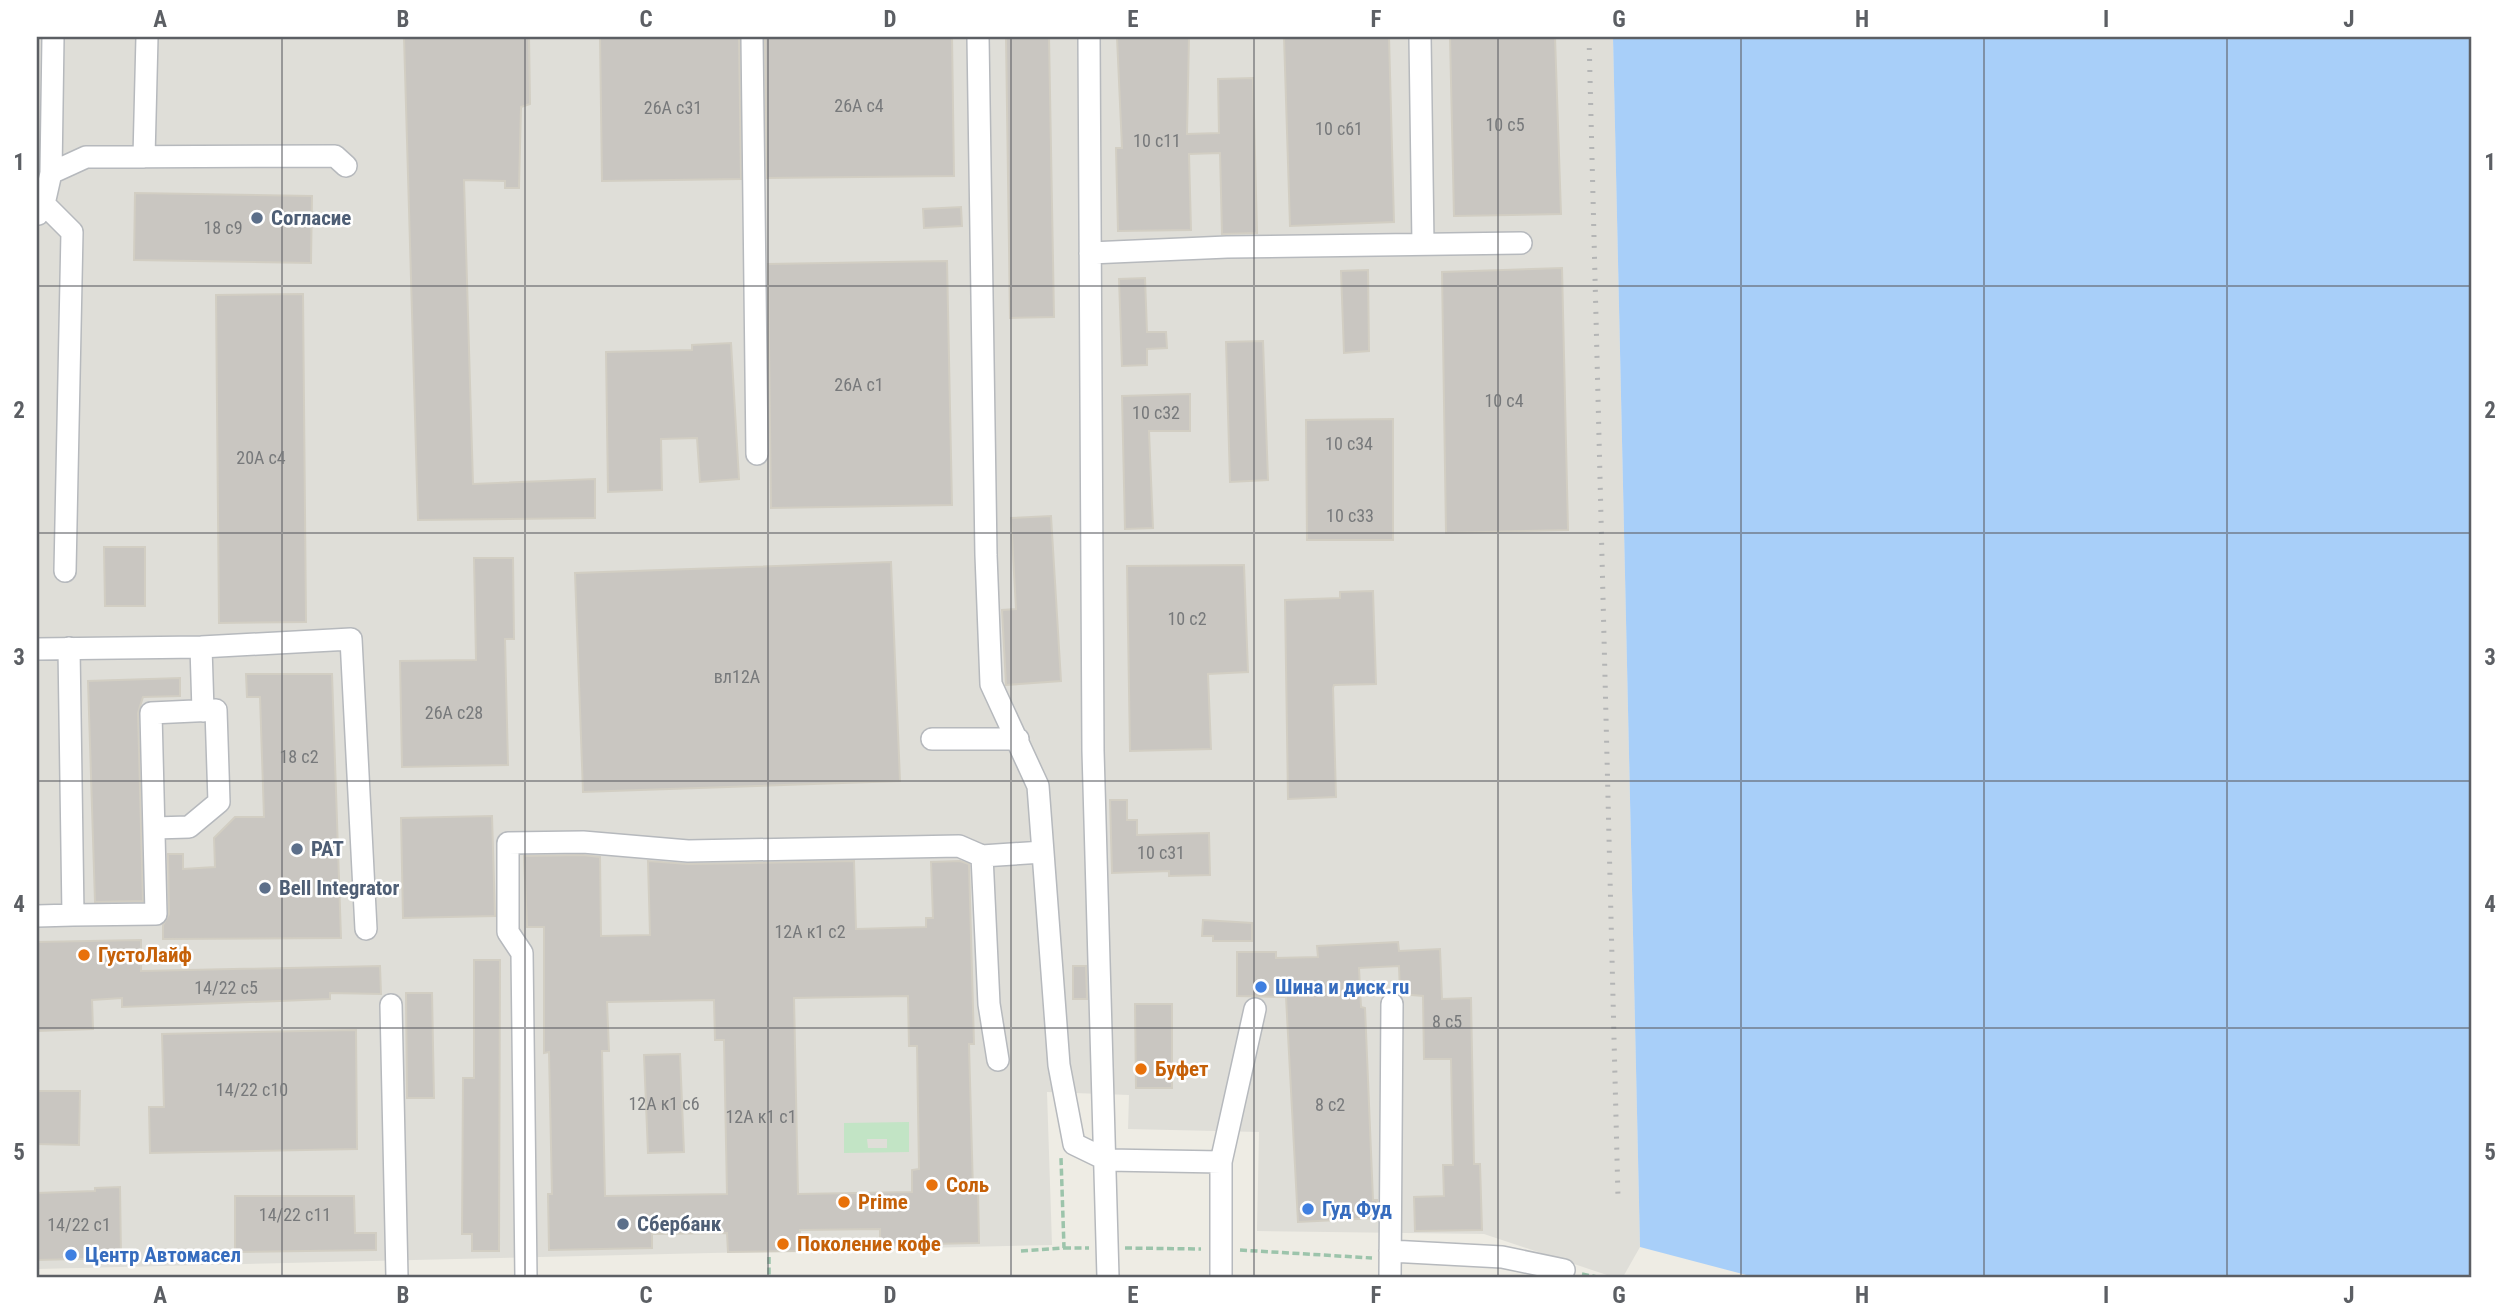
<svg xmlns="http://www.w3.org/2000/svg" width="2509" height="1314" viewBox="0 0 2509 1314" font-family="'Roboto Condensed',sans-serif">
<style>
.industrial{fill:#dfded8}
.green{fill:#c2e4c5;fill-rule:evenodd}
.water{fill:#a8cff9}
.building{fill:#c9c6c1;stroke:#d2cec3;stroke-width:2;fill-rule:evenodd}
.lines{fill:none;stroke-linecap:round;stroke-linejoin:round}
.minor-casing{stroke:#b6b9bd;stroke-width:24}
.path{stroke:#9cc4ab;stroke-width:3.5;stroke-dasharray:7 3.5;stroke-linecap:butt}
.minor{stroke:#fff;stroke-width:21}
.rail{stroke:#b4b5b5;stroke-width:5;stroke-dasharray:2 9;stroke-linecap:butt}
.grid{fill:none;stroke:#5c5f64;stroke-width:2;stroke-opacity:0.55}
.service-dot{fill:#5c6f8a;stroke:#fff;stroke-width:2.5}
.food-dot{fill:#e8710a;stroke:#fff;stroke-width:2.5}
.shop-dot{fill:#3f7fe0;stroke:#fff;stroke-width:2.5}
.labels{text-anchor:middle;stroke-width:5;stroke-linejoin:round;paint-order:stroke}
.number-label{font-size:18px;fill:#77797b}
.service-label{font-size:21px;font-weight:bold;fill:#4e5e75;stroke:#fff;text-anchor:start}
.food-label{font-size:21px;font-weight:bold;fill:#c56008;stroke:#fff;text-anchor:start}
.shop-label{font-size:21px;font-weight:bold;fill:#366cbe;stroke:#fff;text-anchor:start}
.neatline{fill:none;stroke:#5c5f64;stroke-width:2.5}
.grid-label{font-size:23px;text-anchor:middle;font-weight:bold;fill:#5c5f64}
</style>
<rect width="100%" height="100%" fill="#eeece4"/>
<!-- industrial -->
<path class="industrial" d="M 37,37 L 1613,37 L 1640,1247 L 1623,1277 L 1613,1277 L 1484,1234 L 1257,1231 L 1259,1132 L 1128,1129 L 1129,1095 L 1047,1092 L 1052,1245 L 37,1269 Z"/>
<!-- green -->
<path class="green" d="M 909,1122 L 909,1152 L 844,1153 L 844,1123 ZM 867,1139 L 887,1139 L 887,1148 L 868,1148 Z"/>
<!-- water -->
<path class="water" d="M 1613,37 L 2472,37 L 2472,1277 L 1754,1277 L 1640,1247 Z"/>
<!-- building -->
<path class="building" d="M 404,37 L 529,37 L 530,104 L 521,107 L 519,188 L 505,188 L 505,181 L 464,180 L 473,484 L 595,479 L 595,518 L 418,520 Z
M 600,37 L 739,37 L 741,179 L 602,181 Z
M 765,37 L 952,37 L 954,176 L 767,178 Z
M 1006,37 L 1049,37 L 1054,317 L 1010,318 Z
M 1117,37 L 1189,37 L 1187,134 L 1219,133 L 1218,79 L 1253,78 L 1257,233 L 1222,234 L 1220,153 L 1189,154 L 1191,230 L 1118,231 L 1116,148 L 1122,148 Z
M 1284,37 L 1389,37 L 1394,222 L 1290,226 Z
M 1450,37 L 1555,37 L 1561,214 L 1454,216 Z
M 135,193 L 312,196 L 311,263 L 134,260 Z
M 961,207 L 962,226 L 924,228 L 923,209 Z
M 947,261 L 952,505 L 771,508 L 768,264 Z
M 1562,268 L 1568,530 L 1446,533 L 1442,272 Z
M 1368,270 L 1369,351 L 1344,353 L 1341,271 Z
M 1145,278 L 1147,332 L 1166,332 L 1167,348 L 1147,349 L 1147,365 L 1122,366 L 1119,279 Z
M 303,294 L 306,622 L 219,623 L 216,295 Z
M 1263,341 L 1268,480 L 1230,482 L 1226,342 Z
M 731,343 L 739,479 L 700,482 L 697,438 L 661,439 L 662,490 L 608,492 L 606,352 L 692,350 L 692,345 Z
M 1190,394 L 1190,431 L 1149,431 L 1153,528 L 1125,529 L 1122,396 Z
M 1393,419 L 1393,540 L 1307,540 L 1306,420 Z
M 1051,516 L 1061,681 L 1006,685 L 1002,610 L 1016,609 L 1011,518 Z
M 104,547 L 145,547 L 145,606 L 105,606 Z
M 474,558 L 513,558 L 514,639 L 505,639 L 508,765 L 402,767 L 400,661 L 476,660 Z
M 891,562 L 900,781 L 583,792 L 575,573 Z
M 1244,565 L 1248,672 L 1208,674 L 1211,749 L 1130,751 L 1127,566 Z
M 1373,591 L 1376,684 L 1334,685 L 1333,688 L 1336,797 L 1288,799 L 1285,600 L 1340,598 L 1340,592 Z
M 246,674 L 332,674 L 341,938 L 163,939 L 163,925 L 169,914 L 168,854 L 183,854 L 183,869 L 215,867 L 214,838 L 235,817 L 264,817 L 260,697 L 247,697 Z
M 180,678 L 180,696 L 143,697 L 138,713 L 143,901 L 95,902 L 88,681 Z
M 1110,800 L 1127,800 L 1127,820 L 1137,820 L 1137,835 L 1209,833 L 1210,875 L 1169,876 L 1169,871 L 1112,873 Z
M 492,816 L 495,916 L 403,918 L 401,818 Z
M 583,855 L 600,857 L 601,936 L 650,935 L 648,861 L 688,864 L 854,861 L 856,929 L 926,927 L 926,918 L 933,918 L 931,862 L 960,861 L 969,864 L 974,1044 L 969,1044 L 973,1191 L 978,1191 L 979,1243 L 880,1245 L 880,1229 L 800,1230 L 800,1251 L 728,1252 L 727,1233 L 652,1234 L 652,1248 L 549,1250 L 548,1194 L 552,1194 L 549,1052 L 544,1053 L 544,927 L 527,927 L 524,856 ZM 908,996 L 909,1046 L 917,1046 L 919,1169 L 912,1170 L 912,1192 L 798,1194 L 794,998 ZM 714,1000 L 715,1040 L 724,1040 L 727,1194 L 605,1196 L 602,1051 L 609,1051 L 607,1002 Z
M 1203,920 L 1252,923 L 1252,941 L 1213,941 L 1213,936 L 1202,936 Z
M 141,940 L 141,971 L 380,966 L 381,994 L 330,993 L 330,999 L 122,1007 L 122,998 L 92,1000 L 93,1029 L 37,1031 L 37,942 Z
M 1398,942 L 1399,951 L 1440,949 L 1442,999 L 1471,998 L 1474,1164 L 1480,1164 L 1482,1230 L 1415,1231 L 1414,1197 L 1444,1196 L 1443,1165 L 1453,1165 L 1451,1059 L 1424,1059 L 1423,996 L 1400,994 L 1399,966 L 1359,968 L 1361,1007 L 1365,1008 L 1373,1200 L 1377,1200 L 1377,1218 L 1298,1222 L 1286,997 L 1237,996 L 1237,952 L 1276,952 L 1276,958 L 1318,957 L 1317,946 Z
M 474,960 L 500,960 L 499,1251 L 472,1251 L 472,1234 L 462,1234 L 463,1078 L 474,1078 Z
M 1073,966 L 1086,966 L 1087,999 L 1073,999 Z
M 406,993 L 432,993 L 434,1098 L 407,1098 Z
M 1135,1004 L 1172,1004 L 1172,1088 L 1136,1088 Z
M 356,1030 L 357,1149 L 150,1153 L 149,1107 L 164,1107 L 162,1034 Z
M 680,1054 L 684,1152 L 648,1153 L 644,1055 Z
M 37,1091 L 80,1091 L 79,1145 L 37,1144 Z
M 120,1187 L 121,1258 L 37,1260 L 37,1193 L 95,1191 L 95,1188 Z
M 235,1196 L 354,1196 L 355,1233 L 376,1233 L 376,1250 L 235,1252 Z"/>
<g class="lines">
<defs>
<path id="minor" d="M 752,37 L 757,454
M 978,37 L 986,555 L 991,684 L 1038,786 L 1059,1065 L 1074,1144 L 1107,1160 L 1221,1162
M 1089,37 L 1093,751 L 1108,1277
M 1420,37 L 1423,244
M 144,157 L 147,37
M 51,173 L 53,37
M 44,204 L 72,232 L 65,571
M 38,214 L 44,204 L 51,173 L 86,157 L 335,156 L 346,166
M 1090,253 L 1227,247 L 1521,243
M 201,647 L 203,711
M 37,649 L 201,647 L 351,639 L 366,929
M 932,739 L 1018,739
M 73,915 L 156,914 L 151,713 L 216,710 L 219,802 L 189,827 L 154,828
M 37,916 L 73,915 L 69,648
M 391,1005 L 397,1277
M 998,1060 L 989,1004 L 982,856 L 1043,852
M 1390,1251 L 1502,1257 L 1564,1270
M 526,1277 L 522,953 L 508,932 L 508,843 L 583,842 L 688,851 L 959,846 L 982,856
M 1221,1277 L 1221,1162 L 1255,1009
M 1390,1277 L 1392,1004"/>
</defs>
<!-- minor casing -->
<use href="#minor" class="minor-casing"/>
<!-- path -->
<path class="path" d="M 1064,1248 L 1089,1248
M 1125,1248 L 1201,1249
M 1240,1250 L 1372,1258
M 1021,1251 L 1064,1248 L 1061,1158
M 769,1257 L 769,1277
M 1582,1274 L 1597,1277"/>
<!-- minor -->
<use href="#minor" class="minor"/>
<!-- rail -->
<path class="rail" d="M 1589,37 L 1618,1198"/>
</g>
<!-- grid -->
<path class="grid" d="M 282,37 L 282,1277M 525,37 L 525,1277M 768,37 L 768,1277M 1011,37 L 1011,1277M 1254,37 L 1254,1277M 1498,37 L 1498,1277M 1741,37 L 1741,1277M 1984,37 L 1984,1277M 2227,37 L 2227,1277M 37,286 L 2472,286M 37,533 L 2472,533M 37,781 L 2472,781M 37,1028 L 2472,1028"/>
<!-- markers -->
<g class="service-dot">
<circle cx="257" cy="218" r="7"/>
<circle cx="297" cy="849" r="7"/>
<circle cx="265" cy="888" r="7"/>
<circle cx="623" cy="1224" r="7"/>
</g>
<g class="food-dot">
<circle cx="84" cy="955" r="7"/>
<circle cx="1141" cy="1069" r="7"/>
<circle cx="932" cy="1185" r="7"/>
<circle cx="844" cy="1202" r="7"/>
<circle cx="783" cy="1244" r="7"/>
</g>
<g class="shop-dot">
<circle cx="1261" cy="987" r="7"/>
<circle cx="1308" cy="1209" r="7"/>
<circle cx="71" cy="1255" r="7"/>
</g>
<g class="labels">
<!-- number labels -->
<g class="number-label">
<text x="859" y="112">26А с4</text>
<text x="673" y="114">26А с31</text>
<text x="1505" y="131">10 с5</text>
<text x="1339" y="135">10 с61</text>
<text x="1157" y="147">10 с11</text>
<text x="223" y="234">18 с9</text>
<text x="859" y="391">26А с1</text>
<text x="1504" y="407">10 с4</text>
<text x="1156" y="419">10 с32</text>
<text x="1349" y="450">10 с34</text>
<text x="261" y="464">20А с4</text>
<text x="1350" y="522">10 с33</text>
<text x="1187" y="625">10 с2</text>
<text x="737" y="683">вл12А</text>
<text x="454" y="719">26А с28</text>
<text x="299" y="763">18 с2</text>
<text x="1161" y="859">10 с31</text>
<text x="810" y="938">12А к1 с2</text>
<text x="226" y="994">14/22 с5</text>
<text x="1447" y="1028">8 с5</text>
<text x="252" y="1096">14/22 с10</text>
<text x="664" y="1110">12А к1 с6</text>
<text x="1330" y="1111">8 с2</text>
<text x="761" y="1123">12А к1 с1</text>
<text x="295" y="1221">14/22 с11</text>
<text x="79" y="1231">14/22 с1</text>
</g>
<!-- service labels -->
<g class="service-label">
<text x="271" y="225">Согласие</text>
<text x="311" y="856">РАТ</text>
<text x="279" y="895">Bell Integrator</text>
<text x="637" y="1231">Сбербанк</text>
</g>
<!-- food labels -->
<g class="food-label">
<text x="98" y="962">ГустоЛайф</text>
<text x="1155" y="1076">Буфет</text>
<text x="946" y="1192">Соль</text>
<text x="858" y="1209">Prime</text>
<text x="797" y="1251">Поколение кофе</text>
</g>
<!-- shop labels -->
<g class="shop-label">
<text x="1275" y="994">Шина и диск.ru</text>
<text x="1322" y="1216">Гуд Фуд</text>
<text x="85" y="1262">Центр Автомасел</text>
</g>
</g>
<!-- border -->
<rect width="2509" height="1314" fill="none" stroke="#ffffff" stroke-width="77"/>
<rect x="38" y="38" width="2432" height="1238" class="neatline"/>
<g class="grid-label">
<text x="160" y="27">A</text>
<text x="403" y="27">B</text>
<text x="646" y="27">C</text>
<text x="890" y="27">D</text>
<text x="1133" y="27">E</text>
<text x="1376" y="27">F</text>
<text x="1619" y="27">G</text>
<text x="1862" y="27">H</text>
<text x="2106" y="27">I</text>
<text x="2349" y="27">J</text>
<text x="19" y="170">1</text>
<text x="2490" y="170">1</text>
<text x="19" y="418">2</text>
<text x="2490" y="418">2</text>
<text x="19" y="665">3</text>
<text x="2490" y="665">3</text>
<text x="19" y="912">4</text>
<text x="2490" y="912">4</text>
<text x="19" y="1160">5</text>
<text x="2490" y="1160">5</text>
<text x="160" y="1303">A</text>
<text x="403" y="1303">B</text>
<text x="646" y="1303">C</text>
<text x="890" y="1303">D</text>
<text x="1133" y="1303">E</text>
<text x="1376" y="1303">F</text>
<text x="1619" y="1303">G</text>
<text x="1862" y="1303">H</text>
<text x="2106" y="1303">I</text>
<text x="2349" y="1303">J</text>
</g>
</svg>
